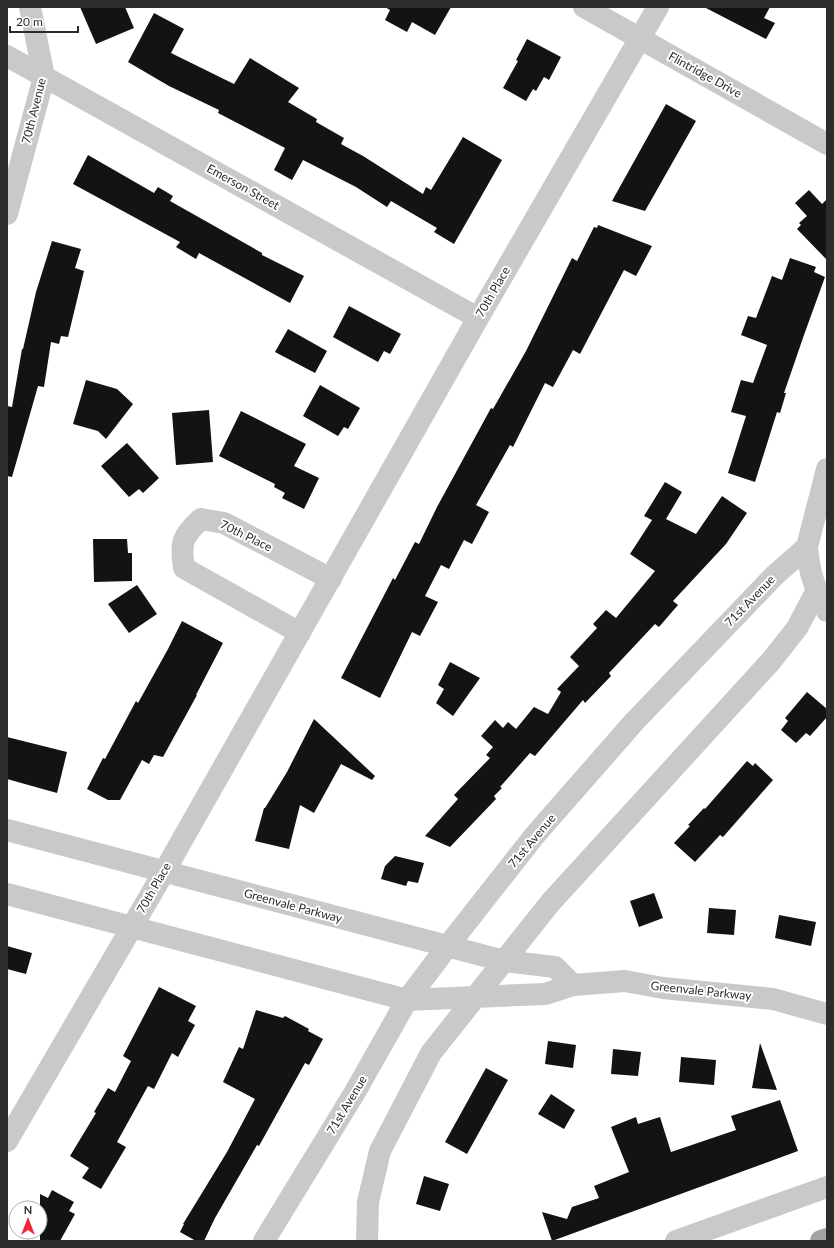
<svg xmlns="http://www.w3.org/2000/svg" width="834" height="1248" viewBox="0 0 834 1248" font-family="Lato,sans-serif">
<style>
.building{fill:#131313}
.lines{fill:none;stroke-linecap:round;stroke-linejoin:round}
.minor{stroke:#c9c9c9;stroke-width:22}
.major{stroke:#a4a4a4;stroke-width:22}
.labels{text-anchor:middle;stroke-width:4;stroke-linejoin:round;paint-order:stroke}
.street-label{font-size:12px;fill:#2c2c2c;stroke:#fff}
</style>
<rect width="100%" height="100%" fill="#fff"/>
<!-- building -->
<path class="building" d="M 80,7 L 125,7 L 134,28 L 96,44 Z
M 385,7 L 451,7 L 435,35 L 412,22 L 407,32 L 385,20 L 390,10 Z
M 704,7 L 770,7 L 764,18 L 775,23 L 766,39 Z
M 154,13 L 184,29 L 171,53 L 234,84 L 250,58 L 299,88 L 288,102 L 317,119 L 316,122 L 344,138 L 341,144 L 363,156 L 423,194 L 426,187 L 431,190 L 463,137 L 502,160 L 454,244 L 434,232 L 437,228 L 391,201 L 387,207 L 356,187 L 303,160 L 292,180 L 274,170 L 285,148 L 218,113 L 219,110 L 169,86 L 128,62 Z
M 527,39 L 561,57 L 549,80 L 544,77 L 536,91 L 533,89 L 526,101 L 503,88 L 518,61 L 516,60 Z
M 666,104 L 696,121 L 645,211 L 612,201 Z
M 88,155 L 154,193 L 158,187 L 173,196 L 170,201 L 262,253 L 262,255 L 304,276 L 290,303 L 199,253 L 196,259 L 176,247 L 180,242 L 73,184 Z
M 809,190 L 822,204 L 827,199 L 827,260 L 797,229 L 801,225 L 799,223 L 807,216 L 795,203 Z
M 598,225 L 652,246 L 636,276 L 624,270 L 580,354 L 573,350 L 553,387 L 545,383 L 513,447 L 510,445 L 476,505 L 489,512 L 472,544 L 464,540 L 449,569 L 441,565 L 425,596 L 438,602 L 420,636 L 412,632 L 380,698 L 341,678 L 393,578 L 395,580 L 415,542 L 419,544 L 437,507 L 491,408 L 493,409 L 526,351 L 572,258 L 577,261 L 594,227 L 597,228 Z
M 52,241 L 81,249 L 75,268 L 84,271 L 68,337 L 61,336 L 59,344 L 51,342 L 44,387 L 38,386 L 12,477 L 7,476 L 7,406 L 12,407 L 22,349 L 23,349 L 36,292 Z
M 790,258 L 816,267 L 814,272 L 825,277 L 804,335 L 784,393 L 786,393 L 780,413 L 777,412 L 755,482 L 728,473 L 746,416 L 731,412 L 741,380 L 753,383 L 767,345 L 741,335 L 748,316 L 756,318 L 772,276 L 782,280 Z
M 349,306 L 401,334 L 390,354 L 384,351 L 378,362 L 333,337 Z
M 288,329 L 327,351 L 315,373 L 275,352 Z
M 86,380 L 117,389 L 133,404 L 106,439 L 98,431 L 73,424 Z
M 320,385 L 360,408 L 348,429 L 344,427 L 338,436 L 303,416 Z
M 209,410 L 213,462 L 176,465 L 172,413 Z
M 241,411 L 306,444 L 294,466 L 319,478 L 304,509 L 282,498 L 285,493 L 274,487 L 275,484 L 219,456 Z
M 127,443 L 159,478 L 143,493 L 139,489 L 129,497 L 101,466 Z
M 665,482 L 682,492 L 666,519 L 696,534 L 722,496 L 747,513 L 726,544 L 673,601 L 678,605 L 659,627 L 655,624 L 609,673 L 611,676 L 585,703 L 583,700 L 535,756 L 530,753 L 500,787 L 502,788 L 494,796 L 496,799 L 450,847 L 425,836 L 458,799 L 454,795 L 490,758 L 486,755 L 493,747 L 481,736 L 495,720 L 503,728 L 508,722 L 516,729 L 534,707 L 548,714 L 561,692 L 557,689 L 579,666 L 570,657 L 597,628 L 593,624 L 606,610 L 616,618 L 655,571 L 630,554 L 652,520 L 644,516 Z
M 93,539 L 127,539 L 128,553 L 132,553 L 132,581 L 94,582 Z
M 137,585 L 157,614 L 129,633 L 108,604 Z
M 182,621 L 223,643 L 196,695 L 197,695 L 163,757 L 154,755 L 149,764 L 142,760 L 120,800 L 108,800 L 87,789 L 103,758 L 105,759 L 136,701 L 138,703 L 168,649 Z
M 450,662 L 480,678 L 453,716 L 436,703 L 444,689 L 438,685 Z
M 807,692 L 827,709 L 827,717 L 810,736 L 806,733 L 796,743 L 781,730 L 788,721 L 785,718 Z
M 314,719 L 375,776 L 372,780 L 341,764 L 314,813 L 300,805 L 289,849 L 255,841 L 264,808 L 265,808 L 287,772 Z
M 7,737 L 67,752 L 57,793 L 7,779 Z
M 747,761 L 753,766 L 755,763 L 773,780 L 723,837 L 720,835 L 695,862 L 674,843 L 690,826 L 688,825 L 704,808 L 705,809 Z
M 395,856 L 424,863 L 418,883 L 408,881 L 406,886 L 381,879 L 385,866 Z
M 654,893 L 663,918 L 639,927 L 630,901 Z
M 709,908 L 736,910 L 734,935 L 707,933 Z
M 779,915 L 816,922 L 811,946 L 775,938 Z
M 7,946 L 32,953 L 26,974 L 7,969 Z
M 159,987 L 196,1006 L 188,1021 L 195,1025 L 178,1057 L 172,1053 L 154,1089 L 148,1086 L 117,1142 L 126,1147 L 101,1189 L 82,1178 L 89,1168 L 70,1156 L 96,1113 L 94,1112 L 108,1088 L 115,1092 L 131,1061 L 123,1056 Z
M 256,1010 L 283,1018 L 285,1016 L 309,1029 L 308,1031 L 323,1039 L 309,1065 L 305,1063 L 259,1146 L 257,1145 L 215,1218 L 204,1241 L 196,1241 L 180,1232 L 184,1224 L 183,1224 L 227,1152 L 255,1099 L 223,1082 L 239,1047 L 243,1049 Z
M 548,1041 L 576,1045 L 573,1068 L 545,1064 Z
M 760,1043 L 777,1090 L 752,1088 Z
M 613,1049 L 641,1052 L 638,1076 L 611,1074 Z
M 681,1057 L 716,1060 L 714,1085 L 679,1082 Z
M 486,1068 L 508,1080 L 467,1154 L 445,1142 Z
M 551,1094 L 575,1110 L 564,1129 L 538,1114 Z
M 780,1100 L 798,1151 L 552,1241 L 542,1212 L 567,1219 L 572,1207 L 599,1198 L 594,1186 L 629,1172 L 611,1127 L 636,1117 L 638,1124 L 660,1117 L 671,1152 L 736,1130 L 731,1116 Z
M 424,1176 L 449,1184 L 440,1211 L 416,1204 Z
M 52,1190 L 74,1202 L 69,1211 L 75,1214 L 60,1241 L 40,1241 L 40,1194 L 48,1198 Z"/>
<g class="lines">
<!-- minor -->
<path class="minor" d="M 584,7 L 827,144
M 7,56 L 478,318
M 7,214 L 44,77 L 30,7
M 807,547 C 809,572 815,590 827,611
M 300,633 L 184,568 C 180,542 182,537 201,519 L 224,523 L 331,579
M 7,830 L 504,961 L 555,967 L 573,985
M 7,894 L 407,1000 L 545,994 L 573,985 L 625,981 L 663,988 L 773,999 L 827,1014
M 7,1141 L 164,872 L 478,318 L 658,7
M 264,1241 L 355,1092 L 407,1000 L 447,947 L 535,835 L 634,722 L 775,575 L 807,547 L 827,469
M 367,1241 L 368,1202 L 380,1151 L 431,1053 L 550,903 L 771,661 L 797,628 L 816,592
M 676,1241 L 827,1187"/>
<!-- major -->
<path class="major" d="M 821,1241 L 827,1239"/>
</g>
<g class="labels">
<!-- street labels -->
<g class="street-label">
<text transform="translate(705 75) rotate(29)" y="4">Flintridge Drive</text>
<text transform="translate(34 111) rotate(-76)" y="4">70th Avenue</text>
<text transform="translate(243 187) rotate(29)" y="4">Emerson Street</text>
<text transform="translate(493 292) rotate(-60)" y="4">70th Place</text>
<text transform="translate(246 536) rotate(26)" y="4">70th Place</text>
<text transform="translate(750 601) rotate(-46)" y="4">71st Avenue</text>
<text transform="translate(532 841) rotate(-50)" y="4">71st Avenue</text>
<text transform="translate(154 888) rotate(-60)" y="4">70th Place</text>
<text transform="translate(293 906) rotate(15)" y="4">Greenvale Parkway</text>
<text transform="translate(701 991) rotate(6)" y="4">Greenvale Parkway</text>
<text transform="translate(347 1105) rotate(-59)" y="4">71st Avenue</text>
</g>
</g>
<!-- border -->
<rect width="834" height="1248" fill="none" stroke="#2c2c2c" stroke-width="16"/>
<!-- north arrow -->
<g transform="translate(28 1220)"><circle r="19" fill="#ffffff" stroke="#ababab"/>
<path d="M0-3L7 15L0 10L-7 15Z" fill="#eb2639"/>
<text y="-6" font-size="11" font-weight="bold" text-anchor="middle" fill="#2c2c2c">N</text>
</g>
<!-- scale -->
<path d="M10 26v6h68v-6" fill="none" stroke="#2c2c2c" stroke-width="2"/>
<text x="16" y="26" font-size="12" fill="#2c2c2c" stroke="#ffffff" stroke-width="3" paint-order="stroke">20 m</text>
</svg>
